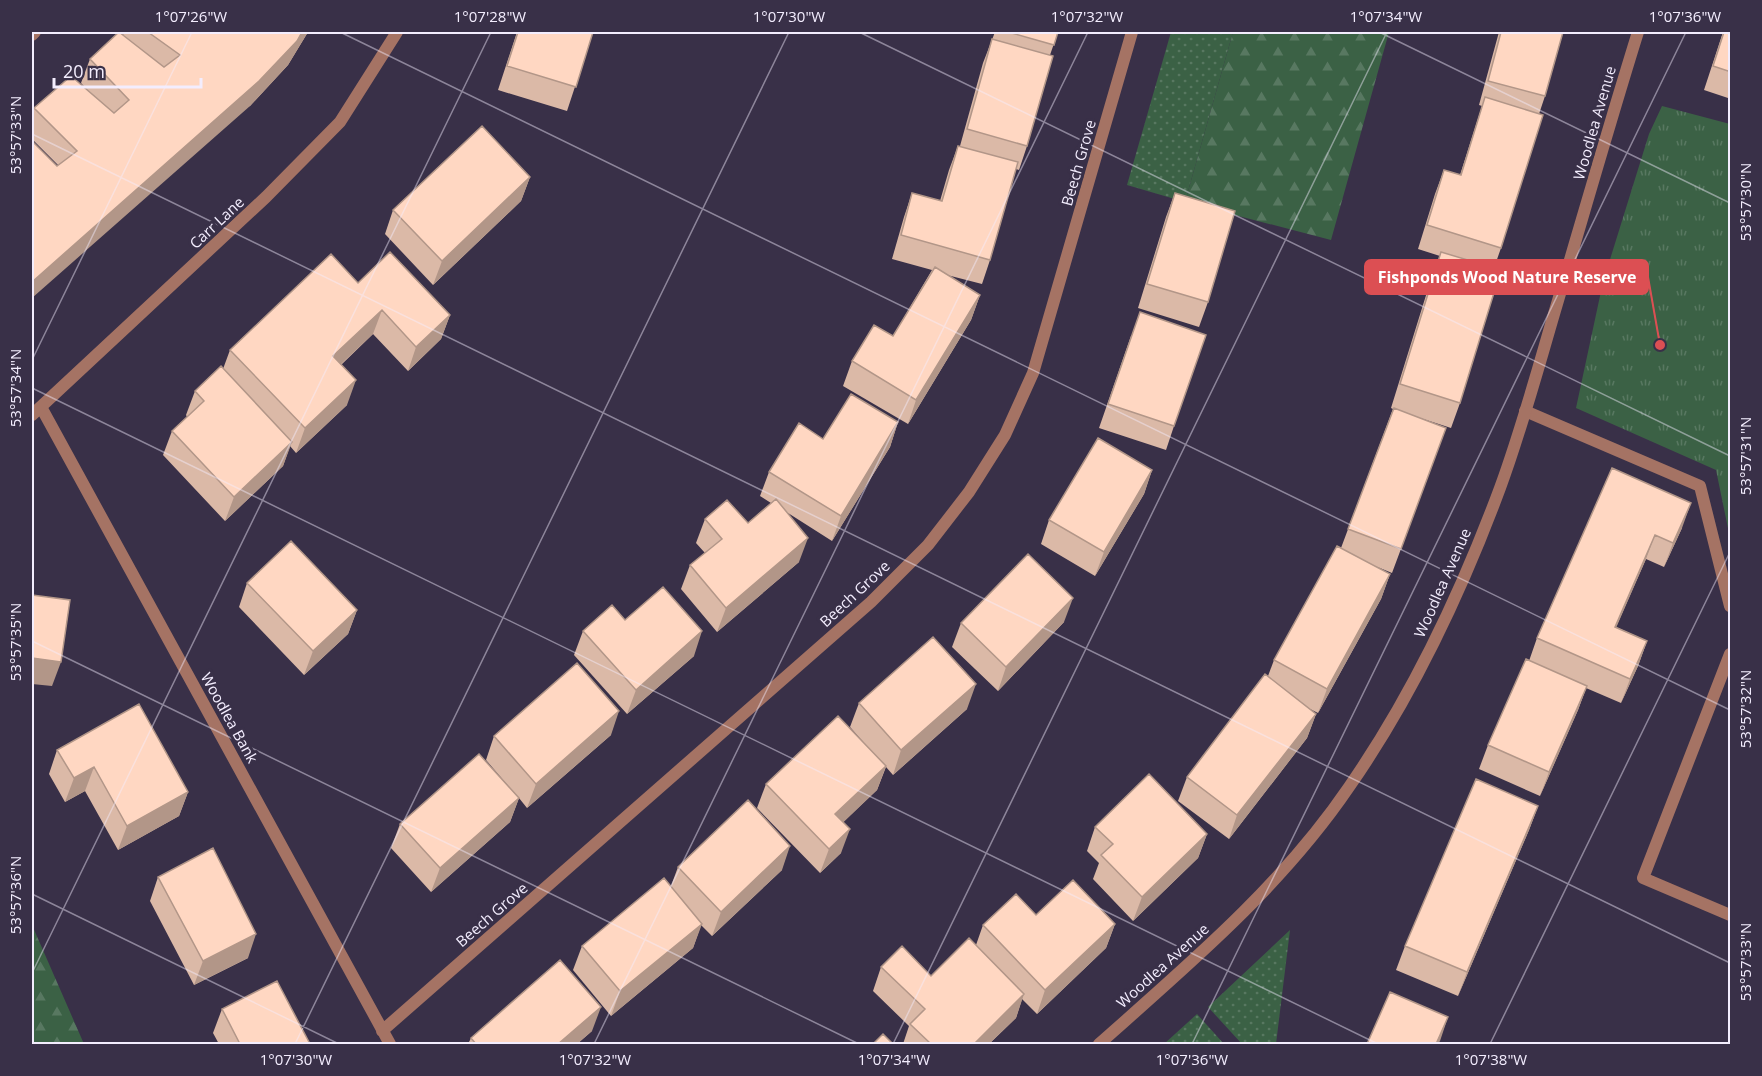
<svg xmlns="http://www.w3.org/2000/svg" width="1762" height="1076" viewBox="0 0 1762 1076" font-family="'Open Sans',sans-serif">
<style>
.grass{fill:url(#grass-dots)}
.forest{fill:url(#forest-firs)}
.park{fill:url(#park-tufts)}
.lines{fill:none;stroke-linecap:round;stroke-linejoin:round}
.service{stroke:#a57364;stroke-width:12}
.minor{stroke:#a57364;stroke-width:12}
.tertiary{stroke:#a57364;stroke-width:12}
.wall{fill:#dbb9a7}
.shaded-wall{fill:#b29688}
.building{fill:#ffd7c2;stroke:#b29688;stroke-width:1.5}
.ticks{fill:none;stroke:#f3edfe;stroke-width:1.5;stroke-opacity:0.45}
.labels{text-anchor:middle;stroke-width:6;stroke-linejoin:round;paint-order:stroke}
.street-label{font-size:15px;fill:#f3edfe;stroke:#393048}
.leader{fill:none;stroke:#dc4f53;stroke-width:2}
.callout-dot{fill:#dc4f53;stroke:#393048;stroke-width:2}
.callout{fill:#dc4f53;stroke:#dc4f53;stroke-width:2}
.callout-label{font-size:16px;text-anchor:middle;font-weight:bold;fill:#fff}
.neatline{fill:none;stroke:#f3edfe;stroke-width:2}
.ticks-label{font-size:15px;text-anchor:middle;fill:#f3edfe}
</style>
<defs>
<pattern id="grass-dots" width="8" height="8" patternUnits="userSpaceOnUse" patternTransform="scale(1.5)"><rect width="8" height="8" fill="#3b6145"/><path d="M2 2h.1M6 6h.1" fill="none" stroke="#587861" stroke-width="1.8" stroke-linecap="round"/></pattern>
<pattern id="forest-firs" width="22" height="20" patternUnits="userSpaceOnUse" patternTransform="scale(1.5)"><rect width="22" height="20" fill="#3b6145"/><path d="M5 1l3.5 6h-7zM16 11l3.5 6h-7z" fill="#587861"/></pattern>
<pattern id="park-tufts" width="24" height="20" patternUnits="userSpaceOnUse" patternTransform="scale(1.5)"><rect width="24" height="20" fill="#3b6145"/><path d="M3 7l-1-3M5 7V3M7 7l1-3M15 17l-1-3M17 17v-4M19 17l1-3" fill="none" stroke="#587861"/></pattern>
</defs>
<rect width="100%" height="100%" fill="#393048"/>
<!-- grass -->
<path class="grass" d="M 1171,32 L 1233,32 L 1185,202 L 1127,185 Z
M 1290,930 L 1276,1044 L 1242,1044 L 1208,1007 Z
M 1197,1014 L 1224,1044 L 1164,1044 Z"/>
<!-- forest -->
<path class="forest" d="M 1233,32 L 1389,32 L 1331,240 L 1185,202 Z
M 32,925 L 84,1044 L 32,1044 Z"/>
<!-- park -->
<path class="park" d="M 1662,106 L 1730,124 L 1730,538 L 1716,470 L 1576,408 L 1603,282 L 1649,134 Z"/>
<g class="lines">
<!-- service -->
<path class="service" d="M 32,35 L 35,32
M 1525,411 L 1700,486 L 1730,606
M 1730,654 L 1643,878 L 1730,915"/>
<!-- minor -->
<path class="minor" d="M 41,407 L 390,1044
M 382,1031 L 871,602 L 928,545 L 969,492 L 1005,435 L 1033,373 L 1132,32
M 1099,1044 C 1188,965 1281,887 1349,787 C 1413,695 1461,593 1500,488 C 1521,431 1537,372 1554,314 C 1582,220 1609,125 1638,32"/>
<!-- tertiary -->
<path class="tertiary" d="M 32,415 L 266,197 L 340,122 L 397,32"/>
</g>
<!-- wall -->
<path class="wall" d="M 124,32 L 308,32 L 288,65 L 250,106 L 57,166 L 58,165 L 32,139 L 32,116 L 34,108 L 89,92 L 81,83 L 90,59 L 123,35 Z
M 517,32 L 593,32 L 567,111 L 498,90 Z
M 995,32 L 1058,32 L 1050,55 L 1027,146 L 1019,170 L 1016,169 L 990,260 L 982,284 L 947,275 L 980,295 L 971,320 L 908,424 L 843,386 L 852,361 L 893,336 L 932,270 L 892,259 L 904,217 L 912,193 L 940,201 L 949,170 L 958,146 L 960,146 L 983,63 Z
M 1499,32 L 1563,32 L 1545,96 L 1539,114 L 1501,248 L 1494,268 L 1460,403 L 1451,428 L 1417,417 L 1446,428 L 1392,573 L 1375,566 L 1390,574 L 1381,599 L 1318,713 L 1308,708 L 1316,714 L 1307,738 L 1229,839 L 1178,801 L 1187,777 L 1268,676 L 1274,660 L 1341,548 L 1393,409 L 1391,408 L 1432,276 L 1440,256 L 1418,249 L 1435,194 L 1444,170 L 1460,175 L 1482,106 L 1479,105 Z
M 1723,32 L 1731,32 L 1731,99 L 1704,90 Z
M 530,177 L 521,201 L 433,285 L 385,234 L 393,210 Z
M 1175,193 L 1208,302 L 1199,327 L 1138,308 L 1166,217 Z
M 358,283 L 450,315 L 441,339 L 408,371 L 373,334 L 341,365 L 347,405 L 296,453 L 290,446 L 283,466 L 225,521 L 163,455 L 172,431 L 187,417 L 186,415 L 195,391 L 223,369 L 230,350 Z
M 1131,336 L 1174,426 L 1166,450 L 1099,428 Z
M 898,422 L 890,447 L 832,541 L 788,513 L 799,562 L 717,632 L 681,589 L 690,565 L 705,553 L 696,543 L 705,519 L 748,523 L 771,503 L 760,496 L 769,472 L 823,439 Z
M 1612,468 L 1682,528 L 1664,567 L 1646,559 L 1616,627 L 1647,641 L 1638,666 L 1621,703 L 1586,688 L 1578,710 L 1540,796 L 1479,769 L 1488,745 L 1529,661 L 1537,638 Z
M 1152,470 L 1144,494 L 1095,576 L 1041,544 L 1049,520 Z
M 247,583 L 357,610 L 348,634 L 304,675 L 239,607 Z
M 625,620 L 694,656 L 627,714 L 574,655 L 583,631 Z
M 1064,622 L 998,691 L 952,647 L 961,623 Z
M 859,703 L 967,709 L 893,775 L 886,767 L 877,790 L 843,822 L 841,853 L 820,873 L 757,808 L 766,784 L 864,743 L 850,727 Z
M 611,735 L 527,808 L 519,798 L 510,822 L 431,892 L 391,848 L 400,824 L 516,795 L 486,760 L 494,736 Z
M 57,750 L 188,792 L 179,816 L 118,850 L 85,791 L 65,802 L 49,774 Z
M 1538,806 L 1529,830 L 1458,996 L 1396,970 L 1405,946 Z
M 1095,827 L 1207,834 L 1198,858 L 1133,921 L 1093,879 L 1099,863 L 1087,851 Z
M 678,867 L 782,870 L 712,936 L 701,925 L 693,948 L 611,1016 L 573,970 L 582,946 L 671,886 Z
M 158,877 L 248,958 L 194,985 L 150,901 Z
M 1036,915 L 1115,924 L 1106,948 L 1037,1014 L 1022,999 L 1016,1018 L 989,1044 L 903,1044 L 909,1026 L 873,991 L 881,967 L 931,976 L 976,945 L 983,925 Z
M 222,1009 L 310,1044 L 219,1044 L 213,1033 Z
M 592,1031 L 577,1044 L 468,1044 L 471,1038 Z"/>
<!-- shaded-wall -->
<path class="shaded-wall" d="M 302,32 L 308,32 L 288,65 L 250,106 L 32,298 L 32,282 Z
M 530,177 L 521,201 L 433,285 L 442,261 Z
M 980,295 L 971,320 L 908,424 L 916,400 Z
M 382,310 L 373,334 L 324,380 L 333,356 Z
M 450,315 L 441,339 L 408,371 L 416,347 Z
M 356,380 L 347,405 L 296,453 L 305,428 Z
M 898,422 L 890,447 L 832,541 L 841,516 Z
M 292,442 L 283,466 L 225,521 L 234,497 Z
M 1152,470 L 1144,494 L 1095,576 L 1104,552 Z
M 1691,503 L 1682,528 L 1664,567 L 1673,543 Z
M 1655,535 L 1646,559 L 1606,651 L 1615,627 Z
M 808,538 L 799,562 L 717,632 L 726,608 Z
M 1390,574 L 1381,599 L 1318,713 L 1327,689 Z
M 1073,598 L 1064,622 L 998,691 L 1006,667 Z
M 357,610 L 348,634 L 304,675 L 313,651 Z
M 702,631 L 694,656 L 627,714 L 636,690 Z
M 1647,641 L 1638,666 L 1621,703 L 1630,679 Z
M 32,658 L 61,662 L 52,686 L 32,684 Z
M 976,684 L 967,709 L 893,775 L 901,750 Z
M 1587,686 L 1578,710 L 1540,796 L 1549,772 Z
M 619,711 L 611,735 L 527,808 L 536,784 Z
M 1316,714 L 1307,738 L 1229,839 L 1237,815 Z
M 886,766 L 877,790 L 827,838 L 835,814 Z
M 94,767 L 85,791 L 65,802 L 74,778 Z
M 188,792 L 179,816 L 118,850 L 127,826 Z
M 519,798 L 510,822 L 431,892 L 440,868 Z
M 1538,806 L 1529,830 L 1458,996 L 1467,972 Z
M 850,829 L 841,853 L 820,873 L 829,849 Z
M 1207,834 L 1198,858 L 1133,921 L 1142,897 Z
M 790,846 L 782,870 L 712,936 L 721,912 Z
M 702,924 L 693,948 L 611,1016 L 620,991 Z
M 1115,924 L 1106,948 L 1037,1014 L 1045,990 Z
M 256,934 L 248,958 L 194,985 L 203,961 Z
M 1024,994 L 1016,1018 L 989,1044 L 974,1044 Z
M 601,1007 L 592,1031 L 577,1044 L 558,1044 Z
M 1448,1017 L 1440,1041 L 1438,1044 L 1436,1044 Z"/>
<!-- building -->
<path class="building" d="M 119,32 L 164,67 L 180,55 L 148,32 L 302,32 L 297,41 L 259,81 L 32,282 L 32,141 L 57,166 L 77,151 L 34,108 L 71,76 L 114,113 L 129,100 L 90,59 Z
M 518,32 L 593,32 L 576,87 L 507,66 Z
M 1008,32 L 1058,32 L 1054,45 Z
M 1501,32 L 1563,32 L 1545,96 L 1488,81 Z
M 1724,32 L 1731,32 L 1731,72 L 1713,66 Z
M 992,39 L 1053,56 L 1027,146 L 967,129 Z
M 1485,97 L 1543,115 L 1501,248 L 1427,225 L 1444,170 L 1461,175 Z
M 482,126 L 530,177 L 442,261 L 393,210 Z
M 958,146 L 1018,162 L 990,260 L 901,235 L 912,193 L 942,201 Z
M 1175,193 L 1235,211 L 1208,302 L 1147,284 Z
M 390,252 L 450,315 L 416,347 L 382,310 L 333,356 L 356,380 L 305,428 L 230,350 L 331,254 L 358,283 Z
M 1441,252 L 1501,270 L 1460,403 L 1400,384 Z
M 935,267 L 980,295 L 916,400 L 852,361 L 874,325 L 893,336 Z
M 1140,312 L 1206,335 L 1174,426 L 1108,404 Z
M 221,366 L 292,442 L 234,497 L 172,431 L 204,401 L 195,391 Z
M 851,394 L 898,422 L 841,516 L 769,472 L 799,423 L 823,439 Z
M 1394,408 L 1446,428 L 1401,549 L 1348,529 Z
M 1098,438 L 1152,470 L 1104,552 L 1049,520 Z
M 1612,468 L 1691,503 L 1673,543 L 1655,535 L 1615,627 L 1647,641 L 1630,679 L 1537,638 Z
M 776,499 L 808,538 L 726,608 L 690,565 L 722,539 L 705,519 L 727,500 L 748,523 Z
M 291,541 L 357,610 L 313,651 L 247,583 Z
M 1337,546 L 1390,574 L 1327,689 L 1274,660 Z
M 1028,554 L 1073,598 L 1006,667 L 961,623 Z
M 663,587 L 702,631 L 636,690 L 583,631 L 612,605 L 625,620 Z
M 32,595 L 70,600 L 61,662 L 32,658 Z
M 933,637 L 976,684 L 901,750 L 859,703 Z
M 1526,659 L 1587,686 L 1549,772 L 1488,745 Z
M 577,663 L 619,711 L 536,784 L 494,736 Z
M 1265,674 L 1316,714 L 1237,815 L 1187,777 Z
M 139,704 L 188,792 L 127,826 L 94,767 L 74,778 L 57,750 Z
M 838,716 L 886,766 L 835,814 L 850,829 L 829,849 L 766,784 Z
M 479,754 L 519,798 L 440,868 L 400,824 Z
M 1149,774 L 1207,834 L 1142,897 L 1101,855 L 1113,844 L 1095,827 Z
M 1476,779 L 1538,806 L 1467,972 L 1405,946 Z
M 748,800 L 790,846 L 721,912 L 678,867 Z
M 213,848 L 256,934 L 203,961 L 158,877 Z
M 664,878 L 702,924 L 620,991 L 582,946 Z
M 1073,880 L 1115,924 L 1045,990 L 983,925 L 1016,894 L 1036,915 Z
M 969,938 L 1024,994 L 974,1044 L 931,1044 L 910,1024 L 925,1009 L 881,967 L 902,946 L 931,976 Z
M 560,960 L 601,1007 L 558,1044 L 476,1044 L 471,1038 Z
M 277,981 L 310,1044 L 240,1044 L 222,1009 Z
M 1390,992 L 1448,1017 L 1436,1044 L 1367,1044 Z
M 883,1034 L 893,1044 L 873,1044 Z"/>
<!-- ticks -->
<path class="ticks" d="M 340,32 L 1730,710M 859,32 L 1730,456M 1379,32 L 1730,203M 32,134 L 1730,963M 32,360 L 192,32M 32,388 L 1378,1044M 32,641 L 859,1044M 32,894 L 339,1044M 32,973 L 491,32M 295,1044 L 789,32M 594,1044 L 1088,32M 893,1044 L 1387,32M 1192,1044 L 1686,32M 1490,1044 L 1730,552"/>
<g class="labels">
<!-- street labels -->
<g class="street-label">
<text transform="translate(1595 123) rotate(-74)" y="5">Woodlea Avenue</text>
<text transform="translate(1079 163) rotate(-74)" y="5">Beech Grove</text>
<text transform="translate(217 223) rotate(-43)" y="5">Carr Lane</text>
<text transform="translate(1443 583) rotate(-66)" y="5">Woodlea Avenue</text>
<text transform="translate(855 594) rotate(-43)" y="5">Beech Grove</text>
<text transform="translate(229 718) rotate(61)" y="5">Woodlea Bank</text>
<text transform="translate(492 915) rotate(-41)" y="5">Beech Grove</text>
<text transform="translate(1163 966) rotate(-42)" y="5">Woodlea Avenue</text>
</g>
</g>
<!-- callouts -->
<path class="leader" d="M1660 345L1648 277"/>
<circle class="callout-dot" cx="1660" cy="345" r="6"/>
<rect class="callout" x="1365" y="260" width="283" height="34" rx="6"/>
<g class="callout-label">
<text x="1507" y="283">Fishponds Wood Nature Reserve</text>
</g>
<!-- border -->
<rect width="1762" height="1076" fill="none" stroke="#393048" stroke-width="66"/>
<!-- scale -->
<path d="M54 78v9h147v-9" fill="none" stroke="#f3edfe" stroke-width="3"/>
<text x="63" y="78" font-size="18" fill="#f3edfe" stroke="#393048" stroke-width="4.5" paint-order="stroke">20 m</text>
<rect x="33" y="33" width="1696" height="1010" class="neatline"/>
<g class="ticks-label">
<text x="191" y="22">1°07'26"W</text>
<text x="490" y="22">1°07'28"W</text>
<text x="789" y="22">1°07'30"W</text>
<text x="1087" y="22">1°07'32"W</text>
<text x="1386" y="22">1°07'34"W</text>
<text x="1685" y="22">1°07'36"W</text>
<text transform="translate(16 135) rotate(-90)" y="5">53°57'33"N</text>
<text transform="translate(1746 202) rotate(-90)" y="5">53°57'30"N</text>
<text transform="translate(16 388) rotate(-90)" y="5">53°57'34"N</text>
<text transform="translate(1746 456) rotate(-90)" y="5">53°57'31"N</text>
<text transform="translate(16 642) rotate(-90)" y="5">53°57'35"N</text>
<text transform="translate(1746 709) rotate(-90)" y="5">53°57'32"N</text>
<text transform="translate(16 895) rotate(-90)" y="5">53°57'36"N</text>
<text transform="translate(1746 962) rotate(-90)" y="5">53°57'33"N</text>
<text x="296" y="1065">1°07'30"W</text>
<text x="595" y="1065">1°07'32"W</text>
<text x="894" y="1065">1°07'34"W</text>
<text x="1192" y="1065">1°07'36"W</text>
<text x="1491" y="1065">1°07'38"W</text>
</g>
</svg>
